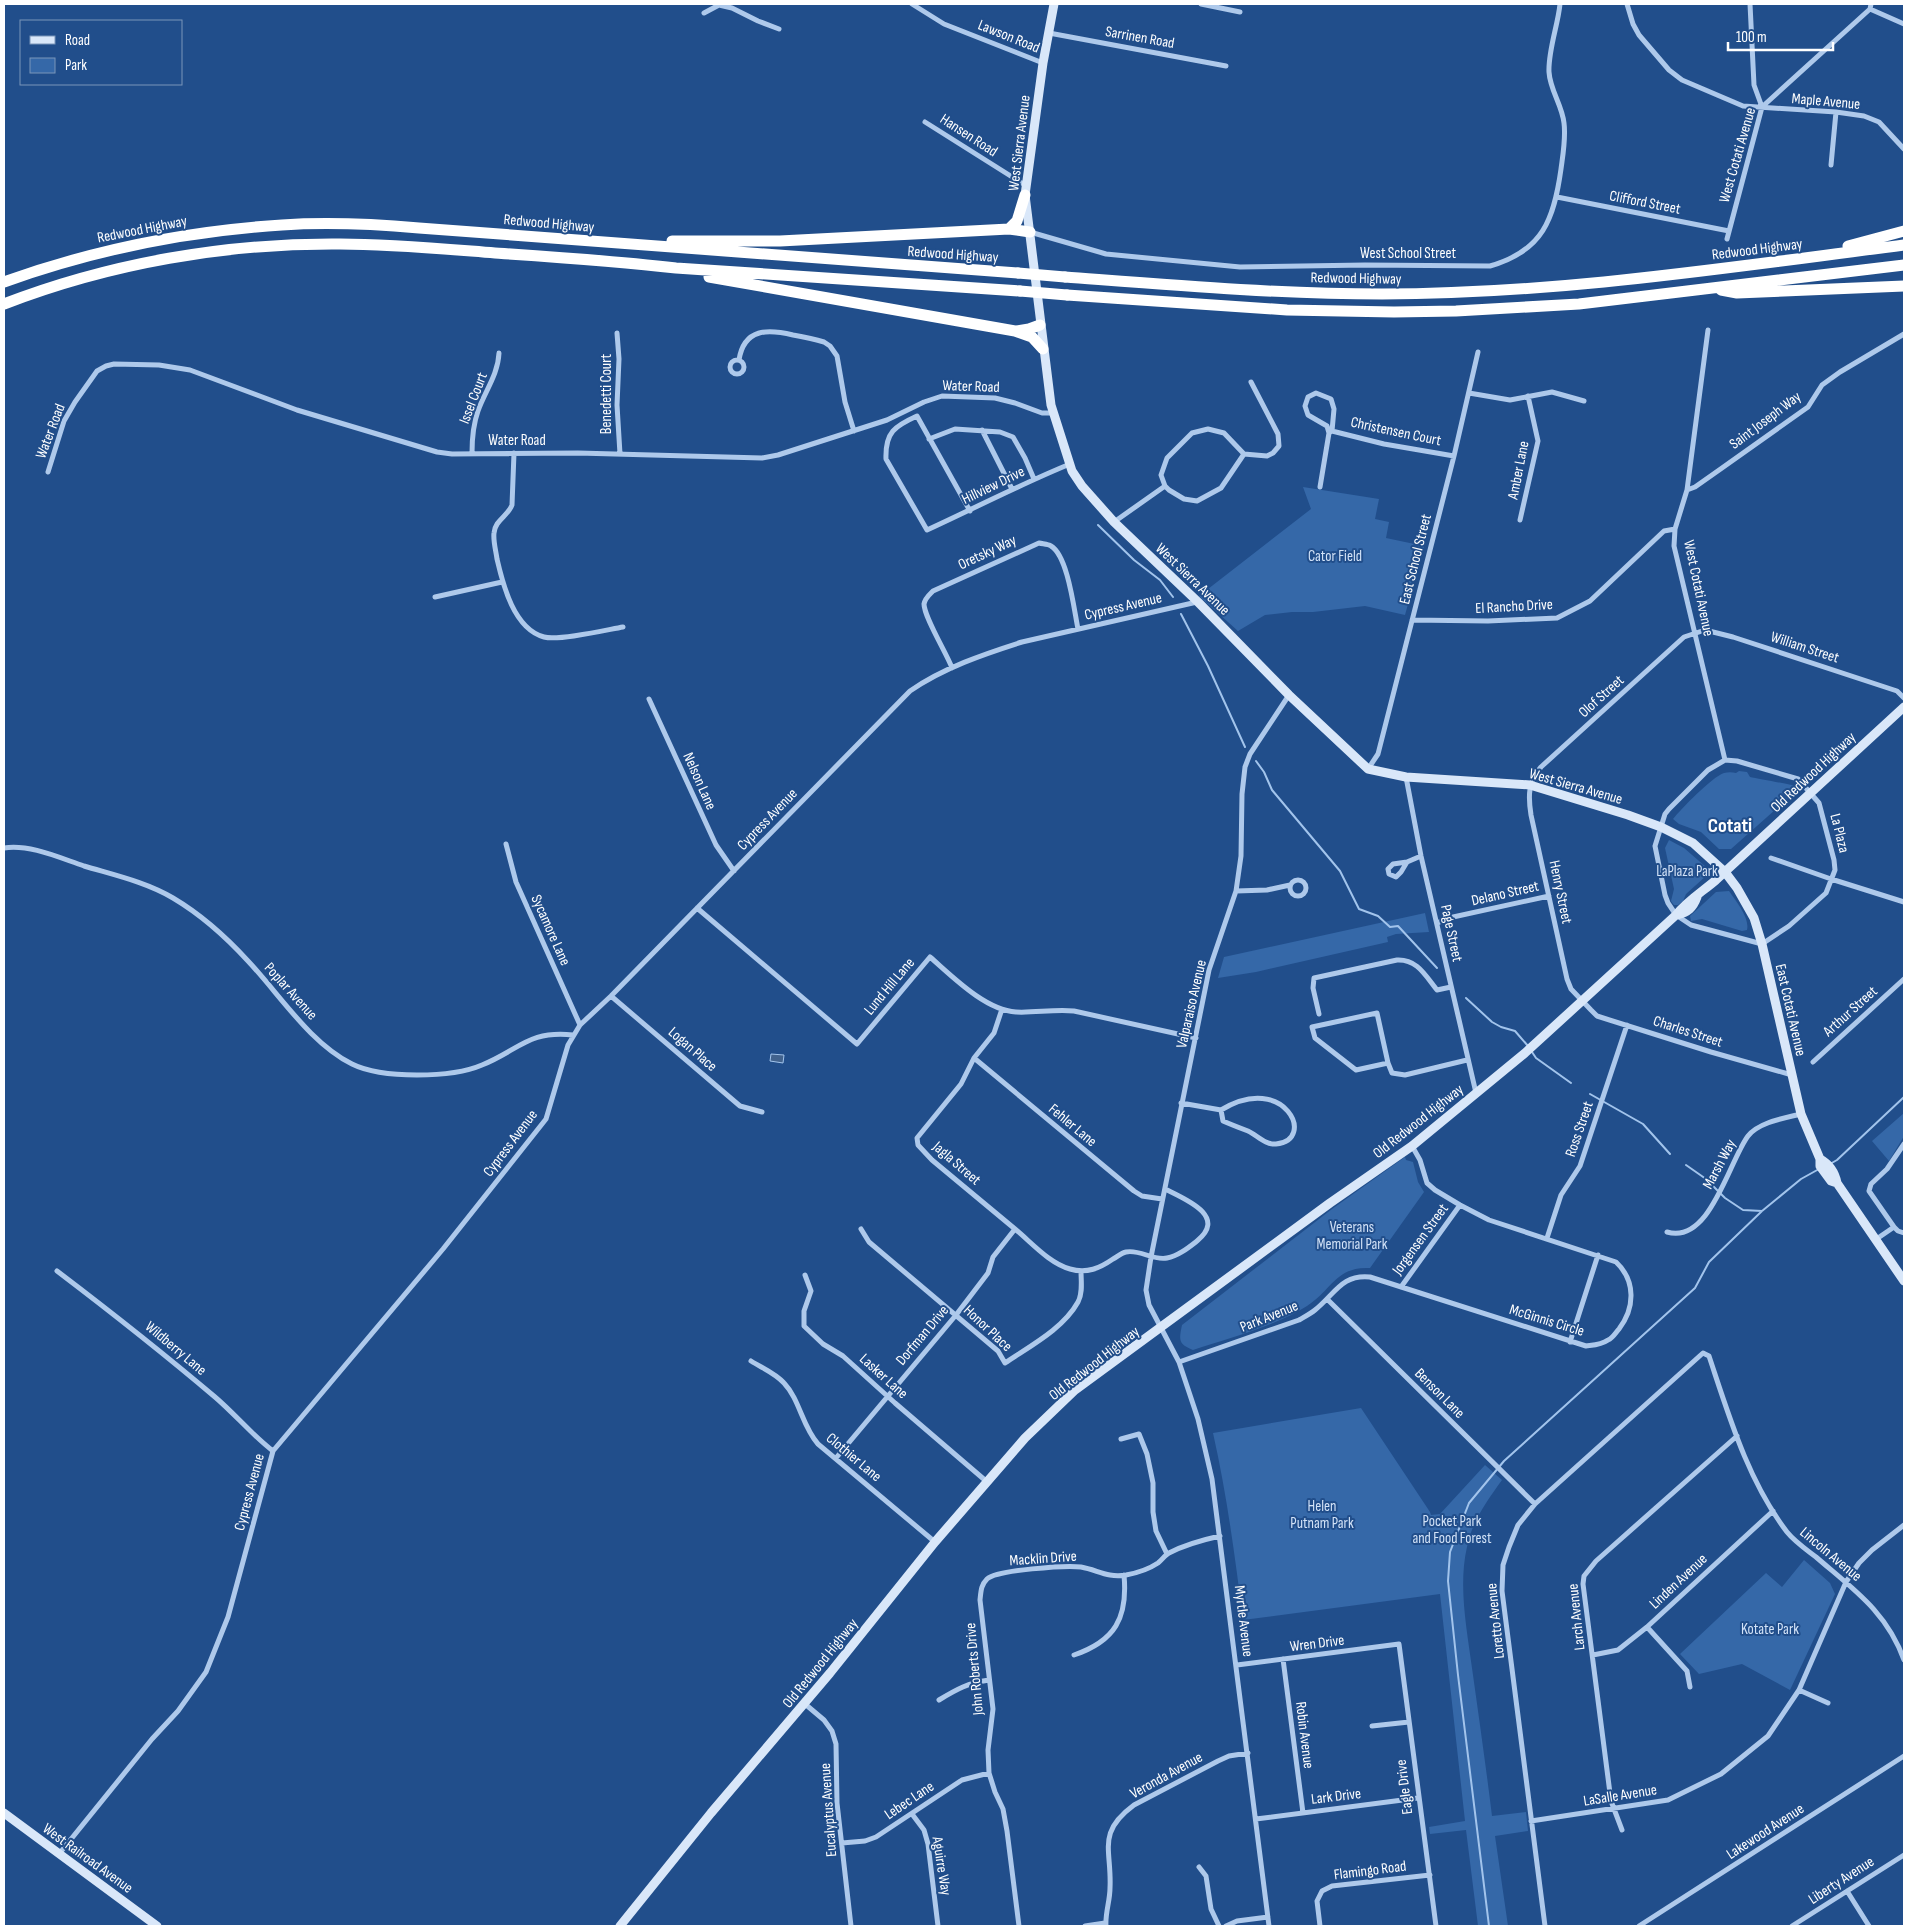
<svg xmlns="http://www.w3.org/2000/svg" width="1908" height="1930" viewBox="0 0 1908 1930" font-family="'Sofia Sans Condensed',sans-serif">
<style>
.green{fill:#3568a8}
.water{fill:#41628d;stroke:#a2c4ec}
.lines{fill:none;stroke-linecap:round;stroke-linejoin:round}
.stream{stroke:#a2c4ec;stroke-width:2}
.minor{stroke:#aec9eb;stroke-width:5}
.secondary{stroke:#d9e7f9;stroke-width:9}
.motorway{stroke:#fff;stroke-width:11}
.motorway-bridge{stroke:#fff;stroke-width:11}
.labels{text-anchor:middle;stroke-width:4;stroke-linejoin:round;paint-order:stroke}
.street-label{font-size:15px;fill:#fff;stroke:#214e8b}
.park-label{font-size:15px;fill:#d3e3f8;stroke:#214e8b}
.district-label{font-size:20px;font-weight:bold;fill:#fff;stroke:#214e8b}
</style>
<rect width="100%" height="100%" fill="#214e8b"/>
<!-- green -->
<path class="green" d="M 1303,487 L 1379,499 L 1375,519 L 1389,522 L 1386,538 L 1424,546 L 1405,615 L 1365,606 L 1313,612 L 1292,612 L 1265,615 L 1238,631 L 1199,596 L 1311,509 Z
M 1739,771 L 1747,772 L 1750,777 C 1758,779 1790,784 1794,786 L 1794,793 L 1731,849 L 1719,849 L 1701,832 L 1679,824 L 1673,819 C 1681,809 1712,777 1724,773 C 1728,772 1732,772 1736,773 Z
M 1669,840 L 1684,848 L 1706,867 L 1706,876 L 1686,894 L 1683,901 L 1678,905 L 1674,905 L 1671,901 L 1674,889 L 1665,848 Z
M 1729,891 C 1736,901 1750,918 1747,930 L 1742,931 L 1702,919 L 1691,921 L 1690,916 L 1716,892 Z
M 1425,913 L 1429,932 L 1396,934 L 1387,937 L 1388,942 L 1256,972 L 1218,978 L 1224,957 Z
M 1904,1113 L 1904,1136 L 1889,1161 L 1872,1141 Z
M 1405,1157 L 1406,1160 L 1413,1162 L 1418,1182 L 1424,1192 L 1370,1268 C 1336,1266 1332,1290 1307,1306 C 1276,1326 1228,1338 1193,1350 C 1178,1344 1179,1340 1182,1325 L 1332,1209 Z
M 1361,1408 L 1430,1512 L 1431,1515 L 1440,1514 L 1485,1465 L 1502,1480 C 1487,1501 1472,1521 1467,1547 C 1458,1586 1467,1630 1472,1668 C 1479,1718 1486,1767 1492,1816 L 1526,1812 L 1528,1831 L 1495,1836 L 1508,1926 L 1478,1926 L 1466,1830 L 1430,1834 L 1429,1827 L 1465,1821 L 1440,1594 L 1243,1620 C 1235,1557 1227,1495 1213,1433 Z
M 1804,1560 L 1830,1583 L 1835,1594 L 1790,1690 L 1742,1664 L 1699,1674 L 1680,1654 L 1766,1573 L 1782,1587 Z"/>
<!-- water -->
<path class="water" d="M 771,1054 L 784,1055 L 783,1063 L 770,1061 Z"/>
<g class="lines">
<!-- stream -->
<path class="stream" d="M 1098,525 L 1134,560 L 1160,580 L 1173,597
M 1181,614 L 1208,666 L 1245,747
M 1256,761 L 1264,772 L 1272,790 L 1340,871 L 1359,909 L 1378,916 L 1390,927 L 1398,926 L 1437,968
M 1466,998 L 1492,1022 L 1501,1027 L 1515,1031 L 1528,1046
M 1532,1052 L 1536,1058 L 1571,1083
M 1590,1094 L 1643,1124 L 1670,1154
M 1830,1164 L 1837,1160 L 1904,1097
M 1686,1165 L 1706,1179 L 1725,1198 L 1743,1210 L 1762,1211
M 1489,1926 L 1458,1675 L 1448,1581 L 1450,1552 L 1469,1503 L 1504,1461 L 1695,1288 L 1709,1262 L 1762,1211 L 1801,1179 L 1819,1169"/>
<!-- minor -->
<path class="minor" d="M 912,4 L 944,24 L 1043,63
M 1201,4 L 1240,12
M 1627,4 L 1633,24 L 1639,35 L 1669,70 L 1682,80 L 1743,106 L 1836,112 L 1864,116 L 1879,122 L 1904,149
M 1750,4 L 1754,85 L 1762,107
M 1870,9 L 1904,24
M 704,13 L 719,5 L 732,8 L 758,21 L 779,29
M 1049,33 L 1226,66
M 925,122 L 1025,185
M 1831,165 L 1836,112
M 1557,197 L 1729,231
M 1030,232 L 1106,254 L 1240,267 L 1365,265 L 1490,266 C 1543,251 1554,219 1561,169 C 1563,154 1566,138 1564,123 C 1562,105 1550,90 1549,72 C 1548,51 1558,25 1560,4
M 1727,239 L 1762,107 L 1870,9 L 1871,4
M 1708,330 L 1687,490 L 1675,529 L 1674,546 L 1725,760
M 617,333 L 619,359 L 617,405 L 620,454
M730 367a7 7 0 1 1 14 0a7 7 0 1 1-14 0Z
M 739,360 C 744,328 768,329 793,335 C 804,337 814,339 824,342 L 830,346 L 837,356 L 845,402 L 854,431
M 1469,393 L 1510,400 L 1552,392 L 1584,401
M 1208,429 L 1224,433 L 1244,454 L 1221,488 L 1197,501 L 1184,499 L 1169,490 L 1165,486 L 1161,475 L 1167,458 L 1192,433 Z
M 982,430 L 1012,489
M 1329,433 L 1327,426 L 1308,415 L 1305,406 L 1308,397 L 1316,393 L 1331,399 L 1334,409 L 1332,431 L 1384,444 L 1454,456
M 929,439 L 955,429 L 1000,432 L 1013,437 L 1025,458 L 1034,479
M 472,453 C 472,438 473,425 478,411 C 485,391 498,375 499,353
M 514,453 L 512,505 C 508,516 495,520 494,533 C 493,541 496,551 497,559 C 503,585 514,629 544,637 C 559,641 606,630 623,627
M 1244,454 L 1267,456 L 1273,453 L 1279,446 L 1278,434 L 1251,382
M 48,472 L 64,421 L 75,402 L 97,371 L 106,366 L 114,364 L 159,365 L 190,370 L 297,410 L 437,452 L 452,454 L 578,453 L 762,458 L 778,455 L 887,420 L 924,402 L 942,396 L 995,398 L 1015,403 L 1042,413 L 1052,413
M 1320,487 L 1329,433 L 1332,431
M 1687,490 L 1695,487 L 1722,468 L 1808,407 L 1822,385 L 1840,372 L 1904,334
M 970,511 L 917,416 C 895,426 885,432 886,459 L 927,530 C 975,508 1021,484 1070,464
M 1520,520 L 1538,441 L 1528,396
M 1114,522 L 1165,486
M 435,597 L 502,582
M 1412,620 L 1488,621 L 1557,618 L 1590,601 L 1664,531 L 1675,529
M 952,668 C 947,654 924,617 924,604 C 925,598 929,595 933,591 L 1039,543 C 1043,544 1048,544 1051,546 C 1068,556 1074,610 1078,629
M 649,699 L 716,845 L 734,871
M 1725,760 L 1737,761 L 1798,779 L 1819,803 L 1834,860 L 1835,870 L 1826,893 L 1789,926 L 1762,944 L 1691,925 L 1676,915 L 1668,903 L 1665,895 L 1655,846 L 1665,814 L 1669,809 L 1708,770 Z
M 1368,769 L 1378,754 L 1454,456 L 1478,352
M 1406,777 L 1421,856 L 1476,1093
M 506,844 L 516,882 L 580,1025
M 4,848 C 30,844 60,858 84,866 C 114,875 146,882 173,898 C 200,914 227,938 248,961 C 280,995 310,1043 352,1064 C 382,1079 452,1078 482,1065 C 519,1050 529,1030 573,1035
M 1771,858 L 1831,879 L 1904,902
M 1407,862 L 1393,864 L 1388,869 L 1389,874 L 1396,877 L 1401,872 L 1407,862 L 1421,856
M1290 888a8 8 0 1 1 16 0a8 8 0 1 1-16 0Z
M 1236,891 L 1267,890 L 1290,885
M 697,908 L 857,1044 L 930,957 C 952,976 985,1010 1016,1012 C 1035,1013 1054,1009 1074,1011 L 1196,1038
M 1438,923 L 1444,919 L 1549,896
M 611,996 L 740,1106 L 762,1112
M 1319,1014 L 1313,988 L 1314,978 L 1397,960 C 1417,959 1425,975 1437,990 L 1451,987
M 974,1058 L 1134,1191 L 1142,1196 L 1162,1199
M 1813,1062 L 1904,979
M 1388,1063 L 1377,1013 L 1312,1027 L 1315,1038 L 1356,1070 L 1388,1063 L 1392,1073 L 1405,1075 L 1467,1060
M 1792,1075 L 1711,1052 L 1597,1016 L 1591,1010 L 1571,989 L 1567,979 L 1531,815 C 1528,796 1528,782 1541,767 L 1684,637 L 1705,630 L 1733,637 L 1897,691 L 1904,698
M 1181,1103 L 1221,1110 C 1285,1071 1317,1141 1276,1144 C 1265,1145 1257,1135 1248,1131 C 1240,1128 1232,1125 1223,1121 L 1221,1110
M 1904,1144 L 1887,1169 L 1871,1184 L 1869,1191 L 1894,1227 L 1898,1231 L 1904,1233
M 861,1229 L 869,1242 L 998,1351 L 1005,1363 C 1030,1346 1063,1329 1078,1302 C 1083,1293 1081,1281 1081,1271
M 1015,1229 C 1032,1243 1049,1263 1070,1269 C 1087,1274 1100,1268 1113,1259 C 1117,1257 1121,1253 1126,1252 C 1140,1249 1153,1261 1167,1258 C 1178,1256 1188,1248 1197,1241 C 1228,1216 1185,1199 1165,1189
M 1667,1232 C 1710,1245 1729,1161 1748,1136 C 1759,1122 1785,1118 1801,1114
M 1547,1238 L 1561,1195 L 1580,1166 L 1627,1025
M 1875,1240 L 1894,1227
M 57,1271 C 111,1312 163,1353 215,1397 C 235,1414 252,1435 273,1451
M 805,1275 L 811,1291 L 804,1311 L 804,1326 L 823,1344 L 843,1356 L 895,1403 L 986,1481
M 1401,1287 L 1460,1205
M 1327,1299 L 1535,1504
M 1570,1342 L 1598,1255
M 751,1361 C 762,1368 775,1373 784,1383 C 800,1400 802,1426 818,1444 L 935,1542
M 1179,1362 L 1299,1320 C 1304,1317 1310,1314 1315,1310 C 1335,1294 1342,1274 1370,1277 L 1586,1346 C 1594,1345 1601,1345 1608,1340 C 1613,1338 1616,1332 1619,1329 C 1635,1308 1636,1281 1616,1262 L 1489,1220 L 1460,1205 L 1435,1190 L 1427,1183 L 1420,1160 L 1412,1146
M 1121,1439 L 1139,1434 L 1147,1454 L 1153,1483 L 1153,1512 L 1156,1531 L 1167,1554
M 836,1458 L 956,1315 L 988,1273 L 993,1257 L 1015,1229 L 932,1160 L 918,1145 L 917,1138 L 961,1084 L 974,1058 L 994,1033 L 1002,1009
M 1647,1627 L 1687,1671 L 1690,1687
M 1074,1655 C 1115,1641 1128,1618 1124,1575
M 1593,1655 L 1618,1650 L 1647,1627 L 1773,1511
M 1283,1659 L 1303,1813
M 1237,1665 L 1399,1644 L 1436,1926
M 1799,1690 L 1828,1703
M 939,1700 C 957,1689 968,1683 989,1680
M 805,1704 L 824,1720 L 832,1731 L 836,1744 L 837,1803 L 851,1926
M 1372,1726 L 1409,1722
M 912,1814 L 924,1830 L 928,1844 L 938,1926
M 1256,1819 L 1418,1798
M 1531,1821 L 1668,1800 L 1721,1774 L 1768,1736 L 1799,1690 L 1846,1582 L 1859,1563 L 1872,1550 L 1904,1525
M 1622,1830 L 1611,1801 L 1583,1584 L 1584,1576 L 1596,1561 L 1737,1436
M 842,1843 L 865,1841 L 876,1837 L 962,1780 L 989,1773
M 59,1854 L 152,1739 L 178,1711 L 206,1672 L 228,1617 L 273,1451 L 443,1249 L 546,1119 L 568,1045 L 580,1025 L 611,996 L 910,691 C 943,668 984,654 1022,642 L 1197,602
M 1199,1867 L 1206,1876 L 1211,1909 L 1219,1926
M 1847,1891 L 1869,1926
M 1019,1926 L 1007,1831 L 1003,1809 L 995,1792 L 989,1773 L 988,1750 L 993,1709 L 980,1600 C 981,1591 981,1585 987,1579 C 997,1570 1066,1565 1081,1567 C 1098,1570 1107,1578 1126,1575 C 1137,1573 1149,1569 1158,1563 C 1162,1560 1165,1555 1169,1553 C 1186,1544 1202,1540 1220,1536
M 1085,1926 L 1105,1923
M 1106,1926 C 1105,1913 1110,1901 1110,1888 C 1112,1850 1096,1833 1134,1805 L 1218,1761 L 1229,1756 L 1248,1753
M 1226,1926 L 1237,1921 L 1268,1917
M 1269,1926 L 1212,1479 L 1198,1419 L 1179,1362 L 1149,1305 L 1146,1290 L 1151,1257 L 1209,970 L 1236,891 L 1241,856 L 1242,794 L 1245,767 L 1250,754 L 1289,695
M 1320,1926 L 1317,1901 L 1322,1891 L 1332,1886 L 1430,1875
M 1545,1926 L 1502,1591 L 1503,1565 L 1509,1547 L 1518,1525 L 1535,1504 L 1703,1353 L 1709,1356 C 1729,1416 1748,1481 1787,1532 C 1795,1542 1807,1550 1816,1557 C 1853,1589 1887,1612 1904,1660
M 1639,1926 L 1904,1756
M 1792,1926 L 1904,1855"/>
<!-- secondary -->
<path class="secondary" d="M 1054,4 L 1043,63 L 1025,195 L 1051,405 L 1072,471 L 1082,486 L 1114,522 L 1198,602 L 1289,695 L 1368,769 L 1406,777 L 1530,785 L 1628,815 L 1661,827 L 1693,843 L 1725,872 L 1737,888 L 1754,918 L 1762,944 L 1801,1114 L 1820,1159 L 1820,1166 L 1831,1181 L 1837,1183
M 1677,915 C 1688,912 1693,908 1697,897
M 1820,1159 C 1829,1164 1835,1173 1837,1183 L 1904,1281
M 4,1813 L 157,1926
M 620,1926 L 711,1813 L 830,1673 L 935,1542 L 1025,1438 L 1075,1390 L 1330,1203 L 1412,1146 L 1525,1053 L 1676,915 C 1687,901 1702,892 1716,880 L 1904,707"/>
<!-- motorway -->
<path class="motorway" d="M 1009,229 L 1017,221 L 1025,195
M 672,241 L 780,241 L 1009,229 L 1030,232
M 1848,246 L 1904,231
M 709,277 L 1015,331 L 1032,337 L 1043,349
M 1065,277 C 1171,285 1276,294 1382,294 C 1558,294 1731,267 1904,245
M 4,282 C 93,250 187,231 282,225 C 327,222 373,224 419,228 L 1018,273
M 1721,290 L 1737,293 L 1904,286
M 1067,295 L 1287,310 L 1394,312 L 1456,311 L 1579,304 L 1904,265
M 4,304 C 110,263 226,243 340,244 C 392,244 444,249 495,253 C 555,257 616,261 676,268 L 1020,291
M 1017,331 L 1029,329 L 1040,325"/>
<!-- motorway-bridge -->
<path class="motorway-bridge" d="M 1018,273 L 1065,277
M 1020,291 L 1067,295"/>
</g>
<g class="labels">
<!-- street labels -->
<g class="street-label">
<text transform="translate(1009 36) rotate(22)" y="5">Lawson Road</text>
<text transform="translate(1140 37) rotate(10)" y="5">Sarrinen Road</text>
<text transform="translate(1826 101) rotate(5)" y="5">Maple Avenue</text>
<text transform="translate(969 135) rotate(33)" y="5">Hansen Road</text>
<text transform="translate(1019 143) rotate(-83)" y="5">West Sierra Avenue</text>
<text transform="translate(1737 155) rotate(-74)" y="5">West Cotati Avenue</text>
<text transform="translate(1645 202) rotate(11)" y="5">Clifford Street</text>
<text transform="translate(549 223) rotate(5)" y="5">Redwood Highway</text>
<text transform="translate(142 229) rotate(-11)" y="5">Redwood Highway</text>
<text transform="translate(1757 249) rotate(-7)" y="5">Redwood Highway</text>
<text x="1408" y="258">West School Street</text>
<text transform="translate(953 254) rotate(4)" y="5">Redwood Highway</text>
<text transform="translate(1356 278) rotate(1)" y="5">Redwood Highway</text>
<text transform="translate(971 386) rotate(2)" y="5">Water Road</text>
<text transform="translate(606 394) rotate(-90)" y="5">Benedetti Court</text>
<text transform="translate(473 398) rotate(-69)" y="5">Issel Court</text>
<text transform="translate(1765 420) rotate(-37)" y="5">Saint Joseph Way</text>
<text transform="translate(50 431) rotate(-69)" y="5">Water Road</text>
<text transform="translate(1396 431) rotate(12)" y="5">Christensen Court</text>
<text x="517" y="445">Water Road</text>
<text transform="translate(1518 470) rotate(-79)" y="5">Amber Lane</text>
<text transform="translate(993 485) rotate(-26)" y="5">Hillview Drive</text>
<text transform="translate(987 552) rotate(-25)" y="5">Oretsky Way</text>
<text transform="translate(1415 559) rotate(-76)" y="5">East School Street</text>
<text transform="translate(1193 579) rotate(44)" y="5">West Sierra Avenue</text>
<text transform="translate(1699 588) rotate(78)" y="5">West Cotati Avenue</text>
<text transform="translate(1123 606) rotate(-13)" y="5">Cypress Avenue</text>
<text transform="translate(1514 606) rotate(-3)" y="5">El Rancho Drive</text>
<text transform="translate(1805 647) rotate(18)" y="5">William Street</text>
<text transform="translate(1601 696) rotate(-42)" y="5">Olof Street</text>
<text transform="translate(1813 772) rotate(-43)" y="5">Old Redwood Highway</text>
<text transform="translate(700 781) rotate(66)" y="5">Nelson Lane</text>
<text transform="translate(1576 786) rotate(16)" y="5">West Sierra Avenue</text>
<text transform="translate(767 819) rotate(-46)" y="5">Cypress Avenue</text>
<text transform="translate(1840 833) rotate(76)" y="5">La Plaza</text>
<text transform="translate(1561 892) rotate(78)" y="5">Henry Street</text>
<text transform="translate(1505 893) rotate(-13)" y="5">Delano Street</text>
<text transform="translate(551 930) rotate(66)" y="5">Sycamore Lane</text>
<text transform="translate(1452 933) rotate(78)" y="5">Page Street</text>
<text transform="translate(889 986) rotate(-50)" y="5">Lund Hill Lane</text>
<text transform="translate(291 991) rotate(48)" y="5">Poplar Avenue</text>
<text transform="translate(1191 1004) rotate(-77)" y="5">Valparaiso Avenue</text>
<text transform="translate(1791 1010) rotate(77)" y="5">East Cotati Avenue</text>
<text transform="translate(1850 1011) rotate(-42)" y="5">Arthur Street</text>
<text transform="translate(1688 1031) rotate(18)" y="5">Charles Street</text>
<text transform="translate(693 1049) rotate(41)" y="5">Logan Place</text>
<text transform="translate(1418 1121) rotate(-38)" y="5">Old Redwood Highway</text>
<text transform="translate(1073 1125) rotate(40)" y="5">Fehler Lane</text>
<text transform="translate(1579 1129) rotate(-71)" y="5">Ross Street</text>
<text transform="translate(510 1143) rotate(-53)" y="5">Cypress Avenue</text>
<text transform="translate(957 1163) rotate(41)" y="5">Jagla Street</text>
<text transform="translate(1719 1164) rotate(-62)" y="5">Marsh Way</text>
<text transform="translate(1420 1239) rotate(-54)" y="5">Jorgensen Street</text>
<text transform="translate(1269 1316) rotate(-22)" y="5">Park Avenue</text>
<text transform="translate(1547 1320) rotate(17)" y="5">McGinnis Circle</text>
<text transform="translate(988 1328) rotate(43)" y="5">Honor Place</text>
<text transform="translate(922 1335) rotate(-50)" y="5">Dorfman Drive</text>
<text transform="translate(176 1348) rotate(40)" y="5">Wildberry Lane</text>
<text transform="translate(1094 1363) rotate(-38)" y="5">Old Redwood Highway</text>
<text transform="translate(884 1376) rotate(42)" y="5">Lasker Lane</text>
<text transform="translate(1440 1393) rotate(45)" y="5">Benson Lane</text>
<text transform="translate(854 1457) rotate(40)" y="5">Clothier Lane</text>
<text transform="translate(249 1492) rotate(-75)" y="5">Cypress Avenue</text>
<text transform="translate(1831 1554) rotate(40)" y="5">Lincoln Avenue</text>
<text transform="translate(1043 1558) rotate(-4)" y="5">Macklin Drive</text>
<text transform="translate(1678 1581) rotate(-43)" y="5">Linden Avenue</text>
<text transform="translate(1576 1617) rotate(-96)" y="5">Larch Avenue</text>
<text transform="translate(1244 1621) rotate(83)" y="5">Myrtle Avenue</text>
<text transform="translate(1495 1621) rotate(-96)" y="5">Loretto Avenue</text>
<text transform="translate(1317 1643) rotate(-7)" y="5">Wren Drive</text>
<text transform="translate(820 1663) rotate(-51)" y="5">Old Redwood Highway</text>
<text transform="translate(974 1669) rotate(-95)" y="5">John Roberts Drive</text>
<text transform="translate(1305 1735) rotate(83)" y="5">Robin Avenue</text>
<text transform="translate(1166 1775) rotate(-29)" y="5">Veronda Avenue</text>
<text transform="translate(1404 1787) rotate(-97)" y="5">Eagle Drive</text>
<text transform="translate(1620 1795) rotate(-9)" y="5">LaSalle Avenue</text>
<text transform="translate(1336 1796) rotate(-7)" y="5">Lark Drive</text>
<text transform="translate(909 1800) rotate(-34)" y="5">Lebec Lane</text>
<text transform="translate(828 1810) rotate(-94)" y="5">Eucalyptus Avenue</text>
<text transform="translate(1765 1831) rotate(-33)" y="5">Lakewood Avenue</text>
<text transform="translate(88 1858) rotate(36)" y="5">West Railroad Avenue</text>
<text transform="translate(942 1866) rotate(81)" y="5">Aguirre Way</text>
<text transform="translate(1370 1870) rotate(-7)" y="5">Flamingo Road</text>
<text transform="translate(1841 1880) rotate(-33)" y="5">Liberty Avenue</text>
</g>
<!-- park labels -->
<g class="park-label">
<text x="1335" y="561">Cator Field</text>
<text x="1687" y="876">LaPlaza Park</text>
<text x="1352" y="1232">Veterans<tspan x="1352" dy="17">Memorial Park</tspan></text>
<text x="1322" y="1511">Helen<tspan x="1322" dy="17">Putnam Park</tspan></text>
<text x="1452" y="1526">Pocket Park<tspan x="1452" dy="17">and Food Forest</tspan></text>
<text x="1770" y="1634">Kotate Park</text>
</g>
<!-- district labels -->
<g class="district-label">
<text x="1730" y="832">Cotati</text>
</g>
</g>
<!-- border -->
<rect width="1908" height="1930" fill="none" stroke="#ffffff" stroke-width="10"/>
<!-- legend -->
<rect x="20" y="20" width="162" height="65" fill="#214e8b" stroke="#7a95b9"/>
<rect x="30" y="36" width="25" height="8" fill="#d9e7f9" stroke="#7a95b9"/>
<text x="65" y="45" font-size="15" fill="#ffffff">Road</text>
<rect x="30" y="58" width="25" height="15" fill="#3568a8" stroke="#7a95b9"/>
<text x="65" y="70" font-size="15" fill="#ffffff">Park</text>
<!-- scale -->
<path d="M1728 42v8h105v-8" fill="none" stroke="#ffffff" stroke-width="2.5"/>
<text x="1736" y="42" font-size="15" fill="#ffffff" stroke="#214e8b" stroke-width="4" paint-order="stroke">100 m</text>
</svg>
